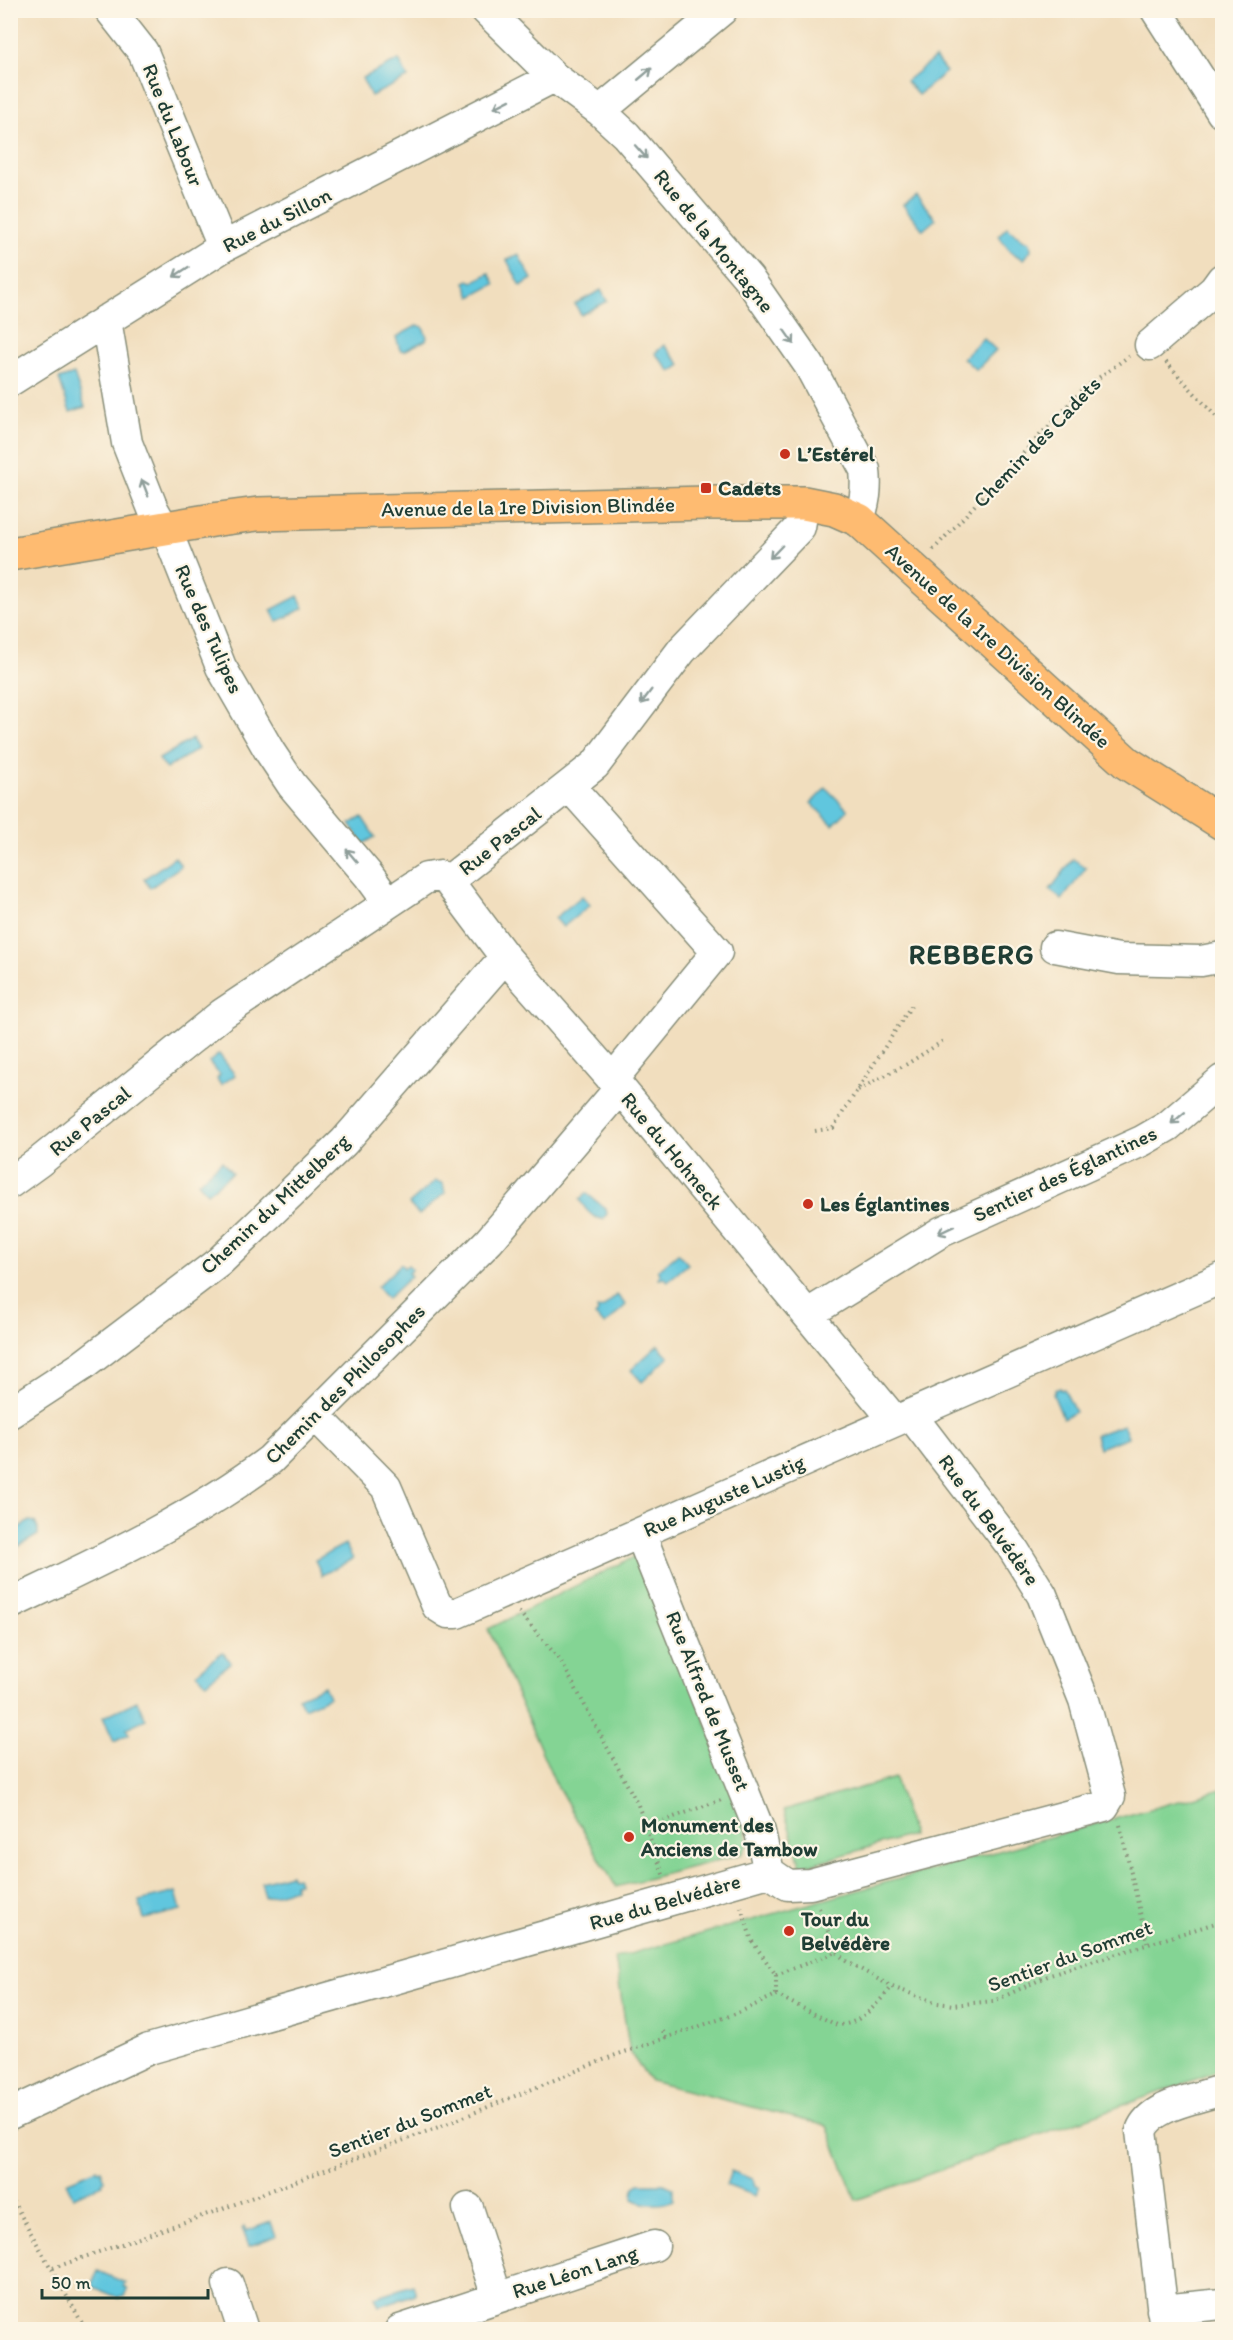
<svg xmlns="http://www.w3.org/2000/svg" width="1233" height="2340" viewBox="0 0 1233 2340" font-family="Itim,sans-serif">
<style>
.green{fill:#84d494;stroke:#528864;stroke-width:1.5}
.water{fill:#61c6de;stroke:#408289;stroke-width:1.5}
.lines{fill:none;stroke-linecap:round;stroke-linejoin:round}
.minor-casing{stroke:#888e79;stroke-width:33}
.major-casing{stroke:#888e79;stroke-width:36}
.path{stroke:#888e79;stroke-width:4;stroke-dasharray:1.5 4.5;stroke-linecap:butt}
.minor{stroke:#fff;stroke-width:30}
.major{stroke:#febb71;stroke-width:33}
.oneway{stroke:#8f9e9a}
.poi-dot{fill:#c8321e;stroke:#fcf5e5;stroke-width:2}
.labels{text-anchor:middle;stroke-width:4.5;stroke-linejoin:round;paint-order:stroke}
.street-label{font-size:21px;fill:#1f3d34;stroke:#fcf5e5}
.poi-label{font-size:21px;font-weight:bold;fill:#1f3d34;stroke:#fcf5e5;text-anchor:start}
.district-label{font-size:27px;font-weight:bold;letter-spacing:1.5px;fill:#1f3d34;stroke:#fcf5e5}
</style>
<rect width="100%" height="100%" fill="#fcf5e5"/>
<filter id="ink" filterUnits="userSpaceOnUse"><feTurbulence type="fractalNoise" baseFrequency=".0167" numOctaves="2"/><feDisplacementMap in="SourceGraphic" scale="12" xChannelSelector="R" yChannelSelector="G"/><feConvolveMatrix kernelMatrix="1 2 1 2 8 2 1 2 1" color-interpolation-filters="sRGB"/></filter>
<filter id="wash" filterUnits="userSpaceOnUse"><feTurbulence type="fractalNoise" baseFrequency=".008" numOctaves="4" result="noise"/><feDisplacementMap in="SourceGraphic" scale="24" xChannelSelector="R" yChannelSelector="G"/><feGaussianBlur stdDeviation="1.35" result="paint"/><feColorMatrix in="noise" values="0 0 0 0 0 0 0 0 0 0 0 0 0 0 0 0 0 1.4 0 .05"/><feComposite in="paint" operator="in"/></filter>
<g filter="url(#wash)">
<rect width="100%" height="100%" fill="#f1debe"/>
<!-- green -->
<path class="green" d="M 640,1554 L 743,1817 L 748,1843 L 742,1854 L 616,1887 L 555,1782 L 488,1629 Z
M 895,1778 L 912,1835 L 801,1867 L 784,1810 Z
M 1222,1789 L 1222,2070 L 856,2200 L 827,2126 L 650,2081 L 630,2053 L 615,1958 Z"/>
<!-- water -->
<path class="water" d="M 935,58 L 946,72 L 918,95 L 906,81 Z
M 399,60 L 408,78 L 371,96 L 362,78 Z
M 916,195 L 936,219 L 923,230 L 903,205 Z
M 1007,227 L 1024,240 L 1030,242 L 1031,250 L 1023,259 C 1012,254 1004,246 999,235 Z
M 518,254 L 532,279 L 521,286 L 507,260 Z
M 489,273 L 495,284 L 471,297 L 465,282 L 469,280 L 473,282 Z
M 601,290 L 607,301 L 581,315 L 575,304 Z
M 418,325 L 423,327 L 427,337 L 426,340 L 404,351 L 400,350 L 396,337 Z
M 983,338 L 996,350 L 976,370 L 963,358 Z
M 664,345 L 681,365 L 671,372 L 655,353 Z
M 74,374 L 85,407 L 70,412 L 59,379 Z
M 298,596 L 304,608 L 277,622 L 271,610 Z
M 192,739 L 198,749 L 166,769 L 159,759 Z
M 826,788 L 848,810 L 833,825 L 811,803 Z
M 362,817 L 375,837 L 363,844 L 350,824 Z
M 175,857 L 181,866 L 150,888 L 144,879 Z
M 1073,859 L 1086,868 L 1062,900 L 1050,890 Z
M 582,896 L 590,905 L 563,927 L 555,918 Z
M 219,1054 L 235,1075 L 221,1085 L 217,1079 L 220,1075 L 209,1062 Z
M 222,1161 L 232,1173 L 207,1193 L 198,1182 Z
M 435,1181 L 443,1183 L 445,1193 L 419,1215 L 409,1204 Z
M 586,1193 L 606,1209 L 607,1214 L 603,1219 C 592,1219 585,1209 580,1200 Z
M 678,1253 L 688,1264 L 668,1281 L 665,1278 L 659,1279 L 660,1273 L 658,1270 Z
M 401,1264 L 404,1268 L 408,1265 L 412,1269 L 408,1273 L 411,1276 L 387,1299 L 377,1287 Z
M 617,1295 L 626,1305 L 605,1325 L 595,1316 L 598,1313 L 597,1309 L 603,1308 Z
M 658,1345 L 669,1357 L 642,1382 L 631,1370 Z
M 1060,1388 L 1061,1390 L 1064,1389 L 1075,1412 L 1063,1418 L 1053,1394 L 1055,1393 L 1055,1390 Z
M 1123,1425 L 1128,1437 L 1099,1448 L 1095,1435 Z
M 30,1521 L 35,1522 L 38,1529 L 38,1535 L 11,1551 L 11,1532 Z
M 345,1544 L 353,1559 L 322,1575 L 315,1560 Z
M 222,1652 L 231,1662 L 206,1683 L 197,1673 Z
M 324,1686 L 329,1697 L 304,1708 L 298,1697 Z
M 137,1701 L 146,1719 L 126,1728 L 129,1734 L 114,1741 L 103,1717 Z
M 291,1874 L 293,1878 L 297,1877 L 299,1883 L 294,1884 L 295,1889 L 265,1897 L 261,1882 Z
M 176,1892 L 181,1910 L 144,1919 L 139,1901 Z
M 97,2169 L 98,2171 L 101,2170 L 105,2180 L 102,2182 L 103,2184 L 73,2197 L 66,2182 Z
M 731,2171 L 753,2179 L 755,2186 L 759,2187 L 755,2196 L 726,2185 Z
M 639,2184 L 664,2184 L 673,2188 L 673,2200 C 664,2206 643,2205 633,2199 L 634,2187 Z
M 271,2222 L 276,2236 L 249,2246 L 242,2228 L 244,2226 L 246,2231 Z
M 98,2271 L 126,2283 L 124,2286 L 128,2290 L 125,2296 L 120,2296 L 119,2298 L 91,2286 Z
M 413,2285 L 416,2294 L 379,2306 L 375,2297 Z"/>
</g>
<g filter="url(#ink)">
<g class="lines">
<defs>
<path id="minor" d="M 110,10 L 143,52 L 223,247
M 486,10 L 554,77 L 600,111 L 626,135 L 749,279 L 809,365 L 865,470 C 867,489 865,502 859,520
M 1156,10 L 1222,113
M 600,111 L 722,10
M 106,320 L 127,443 L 153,509 L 170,539 L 221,667 L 270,752 L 292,785 L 369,876 L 388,902
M 1150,345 L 1214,290 L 1222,279
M 10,381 L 223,247 L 554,77
M 570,787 L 717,952 L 612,1080
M 448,881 L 595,765 L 682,650 L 800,527 L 804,503
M 1055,947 L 1119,959 L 1201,961 L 1222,957
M 10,1183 L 39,1162 L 222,1014 L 426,878 L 440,876 L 448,881 L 505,957 L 620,1088 L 895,1421
M 808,1314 L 941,1232 L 1142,1141 L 1168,1126 L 1222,1080
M 10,1413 L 82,1366 L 219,1262 L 344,1142 L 505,957
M 315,1415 L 386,1487 L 437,1606 L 448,1613 L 457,1613 L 1222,1278
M 640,1533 L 760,1832 L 769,1872
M 10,1604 C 100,1561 190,1520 270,1460 L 489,1241 L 620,1088
M 769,1872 L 788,1885 L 810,1884 L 1104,1806 L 1110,1796 L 1084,1700 L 1042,1595 L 1012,1547 L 911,1415
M 10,2114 L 149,2049 L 769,1872
M 468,2208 L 497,2297
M 228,2284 L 243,2330
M 1162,2310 L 1222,2304
M 400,2330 L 654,2246
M 1165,2330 L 1141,2131 C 1150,2106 1191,2100 1215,2092"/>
<path id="major" d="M 10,554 L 219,519 L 258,514 L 707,503 L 804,503 L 834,509 L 859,520 L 1127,763 L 1222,823"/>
</defs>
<!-- minor casing -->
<use href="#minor" class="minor-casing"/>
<!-- major casing -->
<use href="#major" class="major-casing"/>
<!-- path -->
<path class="path" d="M 1166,362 L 1222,423
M 933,550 L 1083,389 L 1129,356
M 858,1090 L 907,1064 L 943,1041
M 815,1131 L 833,1128 L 911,1006
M 519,1612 L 561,1661 L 638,1805 L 664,1877
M 1120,1825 L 1147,1943
M 646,1827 L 721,1800
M 741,1907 L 752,1941 L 776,1975
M 819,1908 L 836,1952 L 846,1961 L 892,1987 L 937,2003 L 953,2005 L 994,2001 L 1050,1975 L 1222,1921
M 776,1975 L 836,1952
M 776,1975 L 776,1995
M 776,1995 L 837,2025 C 861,2025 876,2004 892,1987
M 663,2031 L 666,2038
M 10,2196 L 86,2330
M 53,2268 L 219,2210 L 444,2125 L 613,2056 L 738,2013 L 776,1995"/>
<!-- minor -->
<use href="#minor" class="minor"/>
<!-- major -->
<use href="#major" class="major"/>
</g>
<!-- one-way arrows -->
<defs><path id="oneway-shaft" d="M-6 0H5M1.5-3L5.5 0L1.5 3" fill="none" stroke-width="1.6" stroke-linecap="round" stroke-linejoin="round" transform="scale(1.5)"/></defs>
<g class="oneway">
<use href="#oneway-shaft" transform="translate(645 74) rotate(-40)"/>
<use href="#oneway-shaft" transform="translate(502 104) rotate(153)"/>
<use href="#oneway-shaft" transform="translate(641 152) rotate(48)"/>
<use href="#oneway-shaft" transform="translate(181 272) rotate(147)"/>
<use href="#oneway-shaft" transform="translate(789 337) rotate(55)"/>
<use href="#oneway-shaft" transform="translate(145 488) rotate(-111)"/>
<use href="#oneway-shaft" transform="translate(776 552) rotate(134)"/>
<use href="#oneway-shaft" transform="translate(646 697) rotate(127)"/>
<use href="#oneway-shaft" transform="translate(352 856) rotate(-130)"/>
<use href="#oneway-shaft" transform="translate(1178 1118) rotate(140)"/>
<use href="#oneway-shaft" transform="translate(946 1230) rotate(154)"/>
</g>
</g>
<!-- markers -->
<g class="poi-dot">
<circle cx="785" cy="454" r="6"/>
<rect x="700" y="482" width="12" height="12" rx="3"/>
<circle cx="808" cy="1204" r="6"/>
<circle cx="629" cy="1837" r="6"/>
<circle cx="789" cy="1931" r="6"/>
</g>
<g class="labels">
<!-- street labels -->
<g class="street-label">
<text transform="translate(173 125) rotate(68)" y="7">Rue du Labour</text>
<text transform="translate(277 220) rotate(-27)" y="7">Rue du Sillon</text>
<text transform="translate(714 241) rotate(51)" y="7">Rue de la Montagne</text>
<text transform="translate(1037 442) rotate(-46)" y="7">Chemin des Cadets</text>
<text transform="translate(528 507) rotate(-1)" y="7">Avenue de la 1re Division Blindée</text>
<text transform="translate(209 629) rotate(66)" y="7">Rue des Tulipes</text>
<text transform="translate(998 646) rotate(42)" y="7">Avenue de la 1re Division Blindée</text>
<text transform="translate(500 841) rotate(-38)" y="7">Rue Pascal</text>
<text transform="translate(90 1121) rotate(-39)" y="7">Rue Pascal</text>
<text transform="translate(672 1151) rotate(50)" y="7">Rue du Hohneck</text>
<text transform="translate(1065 1174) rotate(-25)" y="7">Sentier des Églantines</text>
<text transform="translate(275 1204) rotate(-43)" y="7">Chemin du Mittelberg</text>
<text transform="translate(345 1384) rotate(-45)" y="7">Chemin des Philosophes</text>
<text transform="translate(724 1496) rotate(-24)" y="7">Rue Auguste Lustig</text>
<text transform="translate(989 1520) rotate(54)" y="7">Rue du Belvédère</text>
<text transform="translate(708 1701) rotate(68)" y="7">Rue Alfred de Musset</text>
<text transform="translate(665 1902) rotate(-16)" y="7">Rue du Belvédère</text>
<text transform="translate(1070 1956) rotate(-20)" y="7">Sentier du Sommet</text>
<text transform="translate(410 2121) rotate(-21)" y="7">Sentier du Sommet</text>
<text transform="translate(575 2272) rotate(-18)" y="7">Rue Léon Lang</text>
</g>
<!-- poi labels -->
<g class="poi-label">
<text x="797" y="461">L’Estérel</text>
<text x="718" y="495">Cadets</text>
<text x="820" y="1211">Les Églantines</text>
<text x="641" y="1832">Monument des<tspan x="641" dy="24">Anciens de Tambow</tspan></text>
<text x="801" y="1926">Tour du<tspan x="801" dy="24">Belvédère</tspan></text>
</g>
<!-- district labels -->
<g class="district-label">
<text x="972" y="964">REBBERG</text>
</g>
</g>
<!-- margin -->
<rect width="1233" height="2340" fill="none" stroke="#fcf5e5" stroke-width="36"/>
<!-- scale -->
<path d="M42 2289v9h166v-9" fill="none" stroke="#1f3d34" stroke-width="3"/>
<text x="51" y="2289" font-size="18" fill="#1f3d34" stroke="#fcf5e5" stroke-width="4.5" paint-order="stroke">50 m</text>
</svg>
